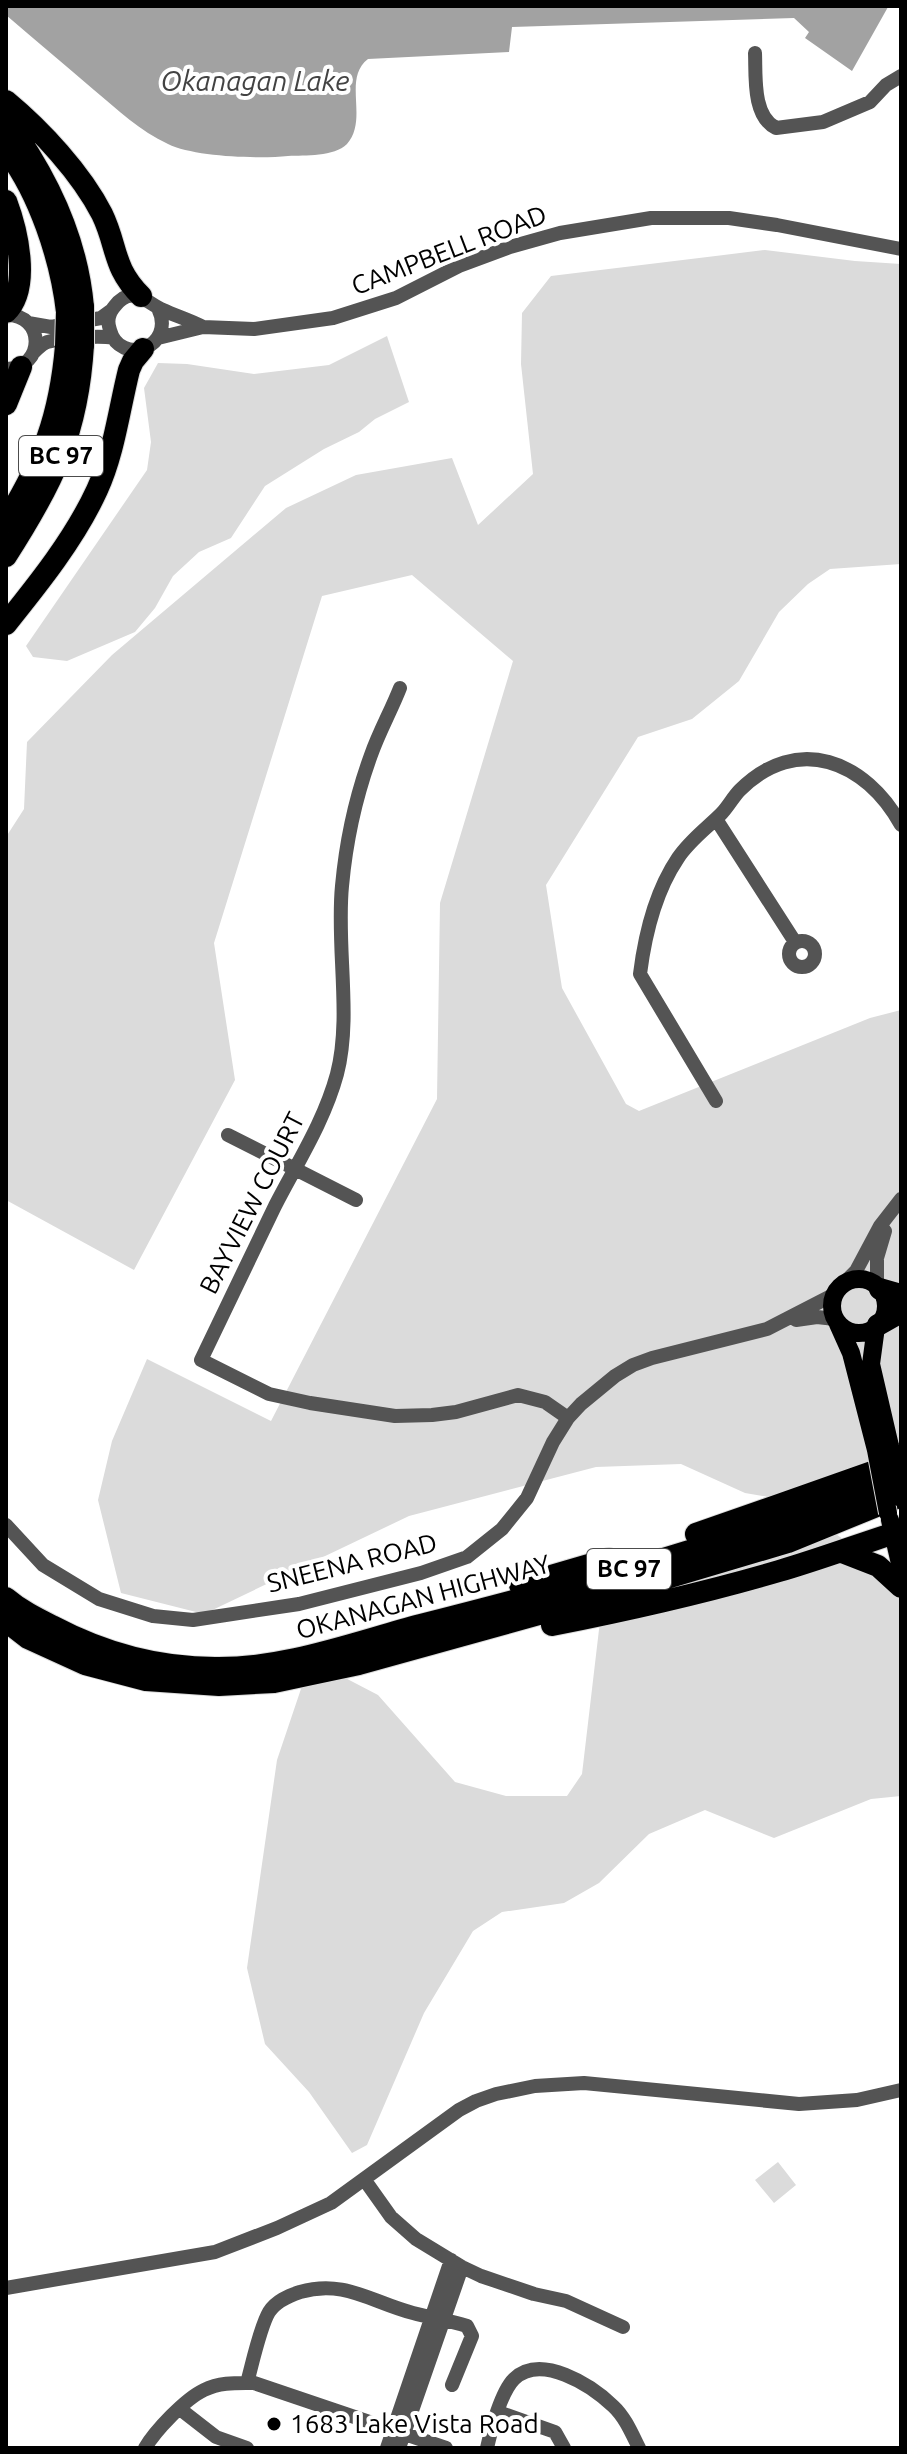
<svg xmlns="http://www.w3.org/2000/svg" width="907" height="2454" font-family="Ubuntu,sans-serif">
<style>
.green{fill:#dbdbdb}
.water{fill:#a2a2a2}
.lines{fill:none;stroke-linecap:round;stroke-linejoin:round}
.major-casing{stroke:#dbdbdb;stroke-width:20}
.highway-casing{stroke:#dbdbdb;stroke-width:24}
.minor{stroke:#545454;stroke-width:14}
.major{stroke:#000;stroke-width:18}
.highway{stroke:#000;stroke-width:22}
.major-bridge-casing{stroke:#dbdbdb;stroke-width:20;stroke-linecap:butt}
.highway-bridge-casing{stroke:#dbdbdb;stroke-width:24;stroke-linecap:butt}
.major-bridge{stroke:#000;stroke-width:18}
.highway-bridge{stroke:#000;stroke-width:22}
.poi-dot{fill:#000;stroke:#fff;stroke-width:3}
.labels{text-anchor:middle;stroke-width:8;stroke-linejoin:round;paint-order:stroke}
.shield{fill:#fff;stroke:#4c4c4c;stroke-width:2}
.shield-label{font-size:24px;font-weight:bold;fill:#000}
.street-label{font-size:26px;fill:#000;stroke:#fff}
.poi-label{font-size:26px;fill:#000;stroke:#fff;text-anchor:start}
.water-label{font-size:28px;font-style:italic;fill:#434343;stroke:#fff}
</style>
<rect width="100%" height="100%" fill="#fff"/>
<path class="green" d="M765 250 855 261 901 264V564L830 569 808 584 779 612 739 681 692 719 638 737 546 885 562 988 626 1104 639 1111 870 1018 901 1010V1478L805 1503 745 1493 681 1464 596 1467 409 1516 204 1614 121 1593 98 1500 112 1441 147 1359 271 1421 437 1099 440 903 513 661 412 575 322 596 214 943 235 1080 134 1270 6 1200V837L24 809 27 742 112 655 286 508 356 475 452 458 478 525 533 474 521 364 522 313 551 276Z
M387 336 409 402 375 419 359 432 324 449 265 486 231 538 199 552 173 576 155 608 135 632 67 661 33 657 26 646 147 470 151 442 144 388 158 363 187 364 254 374 329 365Z
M816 1520 894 1575 901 1584V1796L871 1799 774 1838 705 1810 649 1834 599 1883 564 1903 502 1912 473 1931 424 2013 367 2145 352 2153 309 2092 265 2044 247 1968 277 1760 305 1677 330 1670 378 1695 455 1782 506 1796H567L582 1774 606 1570Z
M778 2162 796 2185 774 2203 755 2180Z"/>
<path class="water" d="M6 6H887L888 7 852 71 805 38 809 32 794 18 512 27 509 52 368 59C342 79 369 119 347 144 334 157 305 155 288 156 259 159 194 157 168 144 140 131 118 110 94 90 65 65 35 40 6 15Z"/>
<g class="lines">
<g class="major-casing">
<path id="major" d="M832 1306a27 27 0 1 1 54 0a27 27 0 1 1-54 0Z
M838 1324 851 1353 876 1450
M876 1327 871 1364 890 1446
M890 1520 901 1568"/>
</g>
<g class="highway-casing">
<path id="highway" d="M6 101C41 130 81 173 102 214 118 247 112 267 141 296
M6 120C47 176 77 237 83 307
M6 150C39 192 61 259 67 312
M6 201C17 230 31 288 6 312
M6 404 21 367
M6 521C43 461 60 416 66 346
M6 556C53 483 78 433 83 345
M6 624C39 583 75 538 97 490 114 453 119 410 129 370L133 361 143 349
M880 1289 901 1295
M878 1325 901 1312
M696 1534 898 1463
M842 1552 878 1566 901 1587
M520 1585 609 1559
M6 1598C20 1610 36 1618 52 1626 103 1653 157 1668 215 1668 286 1669 353 1643 421 1625 583 1584 745 1539 901 1478
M6 1621 28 1638 85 1664 146 1680 219 1685 274 1682 359 1664 640 1586 788 1542 901 1496
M552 1625C629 1610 704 1593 779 1571 820 1559 860 1544 901 1531"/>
</g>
<path class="minor" d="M755 53C756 75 752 116 776 128L823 122 870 102 886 85 901 76
M158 308C177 348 120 367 110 330 107 322 109 313 114 307 132 283 147 303 163 310 176 316 190 320 203 327
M6 315C45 314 46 368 6 369
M28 323 51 327 101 318 112 310
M158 338 203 327 254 329 333 318 396 298 459 266 510 247 560 233 651 218H729L777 225 901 249
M34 352C36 350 43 344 45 343 56 338 101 335 113 338
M400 688C391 711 379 732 371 755 356 796 346 842 342 886 336 946 352 1017 337 1074 324 1122 297 1163 275 1206 250 1257 226 1309 201 1360L269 1394 310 1403 395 1416 432 1415 456 1412 518 1395 545 1402 568 1418
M716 819 795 942
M789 954a13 13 0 1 1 26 0a13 13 0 1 1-26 0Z
M716 1101 640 974C645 934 655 892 678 858 690 840 707 828 721 814 728 807 733 797 740 790 797 733 866 761 901 825
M228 1135 356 1200
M843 1284 856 1271 880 1226 901 1199
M877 1286V1258L885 1231
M796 1320 817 1317 835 1319
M6 1525 43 1565 99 1599 153 1616 193 1620 299 1604 421 1573 467 1557 502 1529 527 1498 553 1442 568 1418 581 1404 615 1376 633 1365 652 1358 767 1329 835 1294
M364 2179 391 2217 416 2239 462 2267 481 2276 534 2294 566 2301 623 2327
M6 2288 215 2252 277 2228 331 2203 459 2110 476 2101 496 2094 535 2086 584 2083 799 2104 857 2100 901 2090
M247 2383C252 2365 260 2327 269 2312 276 2301 288 2296 300 2292 344 2279 371 2302 413 2313 431 2318 449 2320 467 2326L472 2336 452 2385
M180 2409 216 2437 247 2448
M498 2412 555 2432 564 2448
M145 2448C155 2431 185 2399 204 2390 220 2382 237 2383 254 2383L446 2448
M387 2448 451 2260
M399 2448 462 2267
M487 2448C491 2430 501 2392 514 2379 541 2353 591 2385 613 2406 625 2417 632 2434 639 2448"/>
<use href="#major" class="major"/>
<use href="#highway" class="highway"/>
<g class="major-bridge-casing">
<path id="major-bridge" d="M890 1446 901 1498
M876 1450 888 1513"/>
</g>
<g class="highway-bridge-casing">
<path id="highway-bridge" d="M83 307V345
M66 346 67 312"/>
</g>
<use href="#major-bridge" class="major-bridge"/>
<use href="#highway-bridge" class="highway-bridge"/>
</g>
<circle class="poi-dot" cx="274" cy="2424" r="8"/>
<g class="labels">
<g class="shield">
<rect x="19" y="436" width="84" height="40" rx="6"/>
<rect x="587" y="1549" width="84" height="40" rx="6"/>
</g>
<g class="shield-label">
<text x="61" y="464">BC 97</text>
<text x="629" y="1577">BC 97</text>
</g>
<g class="street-label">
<text transform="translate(449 250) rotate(-21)" y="9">CAMPBELL ROAD</text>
<text transform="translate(252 1203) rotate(-63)" y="9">BAYVIEW COURT</text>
<text transform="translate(352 1563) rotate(-14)" y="9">SNEENA ROAD</text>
<text transform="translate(423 1597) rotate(-15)" y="9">OKANAGAN HIGHWAY</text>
</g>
<g class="poi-label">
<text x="290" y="2433">1683 Lake Vista Road</text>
</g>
<g class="water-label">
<text x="255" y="91">Okanagan Lake</text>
</g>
</g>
<rect width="907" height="2454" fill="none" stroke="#000000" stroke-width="16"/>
</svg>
